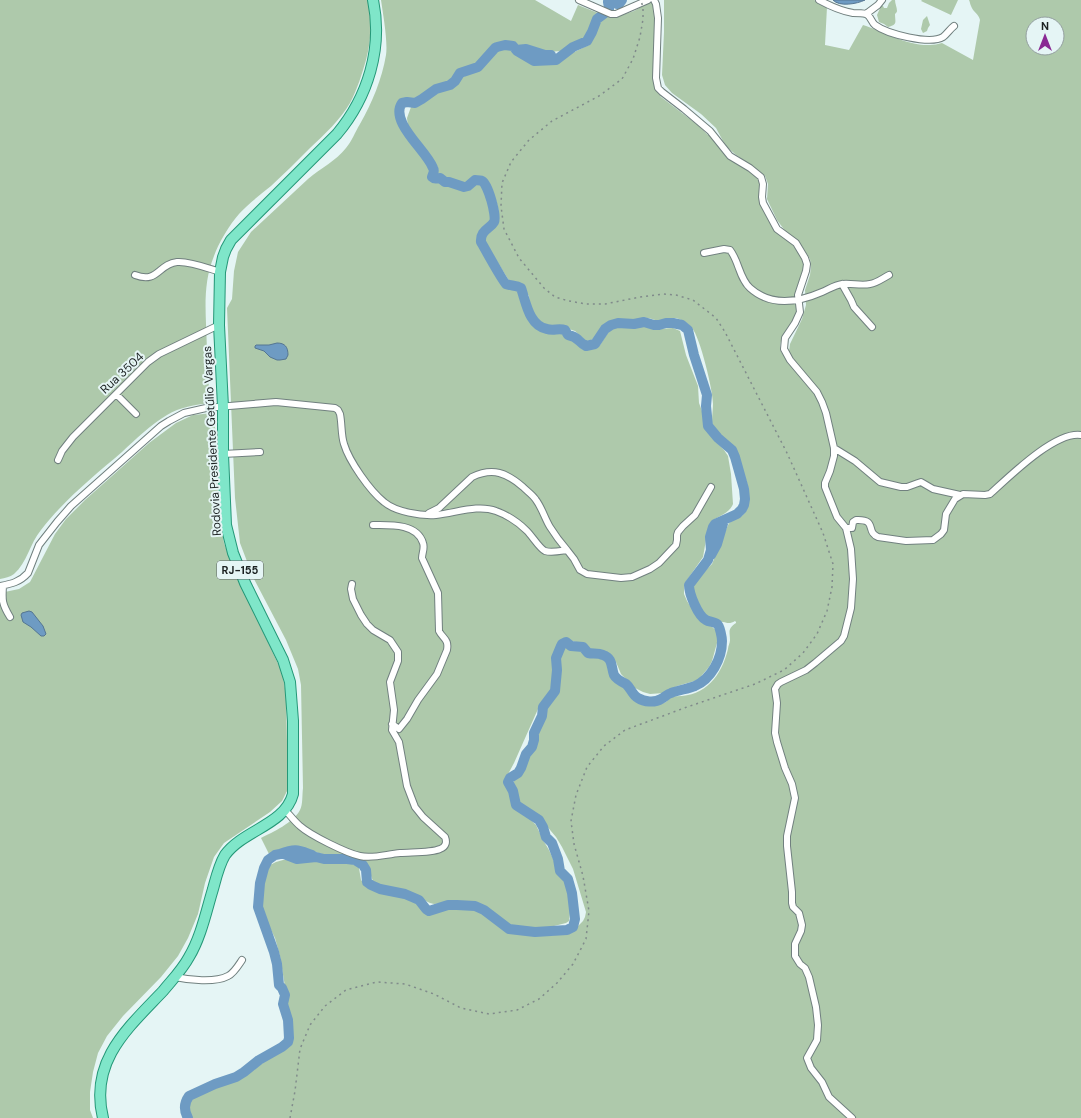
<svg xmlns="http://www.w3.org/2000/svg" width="1081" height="1118" font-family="'DM Sans',sans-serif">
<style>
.green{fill:#aec9ab;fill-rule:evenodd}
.water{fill:#6e9bc3;stroke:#557692}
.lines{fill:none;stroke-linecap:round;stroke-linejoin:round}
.river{stroke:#6e9bc3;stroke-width:10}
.street-casing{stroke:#71807f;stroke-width:8}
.primary-casing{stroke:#249777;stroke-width:12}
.street{stroke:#fff;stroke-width:6}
.primary{stroke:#7fe6c9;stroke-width:10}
.rail{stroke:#808b8b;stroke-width:1.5;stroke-dasharray:2 4;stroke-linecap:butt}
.labels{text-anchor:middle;stroke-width:4;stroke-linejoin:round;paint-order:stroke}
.shield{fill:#e5f5f5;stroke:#586161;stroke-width:1}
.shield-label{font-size:11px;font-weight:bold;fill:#1b2121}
.street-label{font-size:12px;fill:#1b2121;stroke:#e5f5f5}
</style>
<rect width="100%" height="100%" fill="#e5f5f5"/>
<path class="green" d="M0 0H368C373 19 371 41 366 60 362 74 357 90 350 103 340 120 325 134 310 148 297 161 284 174 271 186 260 195 248 204 239 214 230 224 218 244 214 256 205 278 205 300 206 324 207 351 208 377 210 403 195 405 180 407 167 415 150 425 136 439 122 452 94 476 64 500 41 530 30 543 27 563 14 574 10 577 5 578 0 579Z
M381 0H535L571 21 578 5 598 13 587 37 571 44 562 51 547 52 530 47H518L507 43H499L494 45 478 64 459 71 452 80 446 84 434 86 423 95 418 97 401 101C398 104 398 106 397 110 396 127 409 138 419 150 423 155 426 161 429 166 432 171 429 175 431 180 434 181 437 180 440 181 446 183 459 189 464 189 472 189 473 182 481 183 487 190 491 208 492 218 487 225 480 230 479 240 478 246 496 275 501 282L504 285 518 290 524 310 530 322 533 326 538 329 548 333H563L566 337 572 338 582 349 586 350 597 348 600 345 609 331 615 327 641 326 658 329 673 328 680 331 686 355 698 386 699 403 702 411 704 424 709 434 724 450 728 456 731 474 733 504C729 514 718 516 711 522L707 534 703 557 685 583 684 588V594L687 601 699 620 712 627 716 630 718 634 717 643 712 661 709 667 698 680 677 686 664 693 650 694 643 692 635 688 621 674 616 662 607 654 590 650 581 643 567 640 561 641 558 643 552 659 553 678 551 690 538 709 514 763 506 778V782L513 806 527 816 536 825 543 840 549 850 555 863 558 873 565 882 569 899 570 913 569 921 566 923 542 929 516 926 508 924 490 910 476 904 457 902 434 904 430 903 407 892 397 889 378 884 373 881 366 863C349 854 343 858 326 855 313 852 301 845 287 848 281 849 275 852 269 854L261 838C273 832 293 823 300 810 303 804 302 796 303 788L301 685 298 669 286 640 253 577 240 543 235 498 227 308 232 299 234 271 238 252 251 232 308 179C321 168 336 161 346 148 352 141 355 132 360 124 372 103 382 79 386 55 388 42 383 14 381 0Z
M653 0C654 6 655 11 655 16 656 39 647 79 661 97L699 126 708 135H711L743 166 757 176 760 185 761 202 763 210 774 230 788 240 799 252 803 260 804 265C802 280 800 301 796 315 792 326 781 334 780 346 780 351 782 353 785 357L789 351 790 344 802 319 806 305 805 290 810 275 811 266 810 259 800 243 786 232 777 220 767 199 768 184 765 176 735 154 727 147 723 141 716 128 701 114 672 93 665 85 662 75 664 32V0H814L827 7 825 45 849 50 863 25C884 32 907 46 930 45 934 45 938 44 942 43L973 60 980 20C979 14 973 12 971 6 970 4 970 2 969 0H1081V1118H192L188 1114 187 1106 190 1100 194 1097 205 1091 230 1083 245 1076 264 1062 287 1047 290 1041 291 1036V1023L280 956 275 938 263 914 262 908V894L264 878 267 869 270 865 276 862 283 860H316L330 862H347L357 866 359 868 361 880 366 886 373 890 383 893 402 895 419 903 427 913 433 914 447 908 462 907 477 909 505 929 516 934 534 936H549L572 932 583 921 585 917 586 912 573 869 562 847 556 837 545 824 533 813 519 803 517 801 513 784 514 780 523 769 526 763 528 755 533 748 535 745 538 729 545 710 551 700 558 694 560 670 557 660 563 647 567 646 572 648H579L585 655 590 657H601L604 658 609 664 613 677 628 688 633 697 638 701 651 704H661L666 702 671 696C703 699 721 678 728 649 728 646 730 643 730 640 730 632 727 629 736 623V622L735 621C730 624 728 623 723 622 719 621 714 621 710 619 699 615 693 598 691 588L695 580 712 564 728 525C731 520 736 519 740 517 749 512 749 501 749 492 749 485 737 452 732 447 726 441 715 437 713 428 711 422 713 410 713 404 713 390 700 337 692 328 689 324 684 321 679 319 673 316 669 320 662 321 657 322 652 318 647 318 643 317 639 319 635 320 624 320 620 318 609 324 599 329 598 341 586 341L575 331 563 327 548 326 538 322 530 308 529 296 526 291 518 284 510 281 508 279 485 242C482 230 495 229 498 219 501 207 493 193 488 183 482 175 472 177 467 184H464L438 175 433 161 408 128 407 118 411 107 415 104 426 99 433 93 442 89 452 86 456 84 463 77 476 71 486 64 500 48H509L514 53 531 63H555L562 60 568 55 589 45 592 41 600 19 605 14 619 16 634 11ZM1033 24H1057V48H1033Z
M892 0H895C895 4 897 7 897 11 897 12 896 13 895 14 895 22 898 25 888 27L884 24 879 22 877 15 881 6H883L884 8H887L889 3Z
M922 0H958L951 15 921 1Z
M927 16 930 25 928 28 927 31 923 33 921 29 923 20Z
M213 413 217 441V478L220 521 224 543 235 573 282 672 286 694 288 789 282 801 270 812 224 843 214 857 205 883 198 914 188 938 178 956 161 977 123 1016 107 1036 98 1053 93 1072 90 1092V1110L93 1118H0V593L19 589 30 582 55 534 66 519 85 500 149 443 176 423 193 415Z"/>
<path class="water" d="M833 0H865C857 4 839 7 833 0Z
M277 343C285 343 288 347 288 355L286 359 280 360H277L270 357 264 351 255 348V346L256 345H269Z
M29 611 32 612 43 626 46 634 44 636H41L31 627 23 622 21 615 22 613Z"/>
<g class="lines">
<path class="river" d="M612 0 617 4H619L622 0
M516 50 526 49 545 55H551
M711 555 717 544 724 520
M280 854C296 848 298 850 312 855
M188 1118C184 1111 184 1103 189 1096L215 1084 236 1077 244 1072 259 1060 282 1047 288 1042 289 1038 288 1020 283 1004 285 995 282 988 279 985 277 964 274 952 258 907 260 883 264 868 268 860 275 855 280 854H284L297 859 316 857 324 859H347L355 860 363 865 366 870 367 882 371 885 380 889 405 894 419 900 426 909 429 911 448 905H457L475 906 484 910 509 929 535 932 567 930 573 927 575 919 572 893 568 879 560 871 558 859 552 843 546 837 543 827 539 820 516 805 513 791 508 782 510 778 518 773 521 768 526 754 532 747 534 740V733L542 716 543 707 555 691 557 670 556 658 561 646 562 644 566 642 571 646 583 647 588 653C593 654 598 653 603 655 613 658 611 667 614 675 616 679 622 682 626 684 631 688 632 695 638 698 644 702 655 703 661 699 665 697 667 694 671 693 679 690 687 689 695 686 711 679 722 659 722 641 722 638 720 626 717 624 716 622 709 622 706 620 698 616 689 594 689 585L708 560 711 550 710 537 713 527 715 524 737 514 742 509 744 505 745 499 744 489 735 457 732 450 718 438 708 426 706 406 707 395 694 355 688 330 682 325 673 323H666L659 325H654L644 322 634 324 618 323 611 325 605 329 595 344 586 346C578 342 579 337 568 335L565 330C559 328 553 331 547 329 529 326 526 302 521 288 516 285 511 286 506 284 503 282 484 247 481 242 480 230 490 229 494 222 497 216 488 184 482 181 480 180 477 180 475 180L468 186 464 187 449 182H445L440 178C437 178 435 180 432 177 433 174 435 171 433 168 427 151 389 122 402 103L407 102 415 103 422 99 436 89 450 85 455 81 460 73 478 67 495 48 497 47 505 45 513 46 517 51 534 61 556 60 573 47 587 41 592 32 597 19 609 10V8L608 2 613 0"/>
<g class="street-casing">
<path id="street" d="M579 0 611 14H616L648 0
M654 0 656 4 658 18 656 78 658 88 662 92 684 109 710 131 730 156 750 168 761 177 763 184 762 197 763 203 777 229 796 243 805 258 807 264 806 271 798 295 800 312 795 323 785 338 784 349 790 360 817 392 822 402 826 413 834 448V456L830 471 825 483V487L837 517 846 528H852L853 522 856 520C878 519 865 532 878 537L906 541 933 540 941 534 944 530 946 514 955 499 963 494 985 495 990 494C1009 477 1055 431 1081 435
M819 0C830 6 841 11 853 13 857 13 862 13 866 14 871 16 871 22 875 25 887 34 930 45 943 37 947 34 950 29 954 26
M866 14 878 5 882 0
M704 253 724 249 730 250C739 261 739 278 750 288 771 307 799 302 822 292 829 289 835 285 842 284 852 283 861 286 870 284 877 283 883 278 889 275
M135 275C158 284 158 264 177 262 190 261 207 268 220 272
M842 284 851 300 854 307 872 327
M116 394 136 414
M834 448 855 461 880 482 901 487H907L918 483 921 482 933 489 960 495
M223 454 260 452
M58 460 62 451 73 437 148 362 159 354 219 325
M429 513 439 508 472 477C493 467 507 473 523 487 527 491 533 495 536 500 542 508 545 519 550 527 555 535 561 543 567 550
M373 525C389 525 417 523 423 543 425 548 422 553 422 558L438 593 439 631C443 639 449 639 447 650L437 674 418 700 407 719 399 729 392 724
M846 528 851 549 853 579 851 608 844 636 841 641 815 663 806 670 781 682 778 684 775 689 777 703 775 733 777 742 785 768 792 784 795 798 787 836V846L792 892V903L793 907 799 913 802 925 801 931 795 944V956L800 964 805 968 809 977 816 1007 818 1025 817 1040 807 1058 811 1068 822 1082 829 1097 852 1118
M0 586C11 584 20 582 28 573L39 545 57 522 71 506 161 426 169 421 184 413 206 408 276 402 335 408 338 410 340 414C342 424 341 435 344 444 349 461 370 491 384 502 396 512 421 516 436 515 456 513 478 504 496 511 507 515 519 523 527 531 532 536 540 549 545 551 552 553 560 551 567 550L574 559 580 570 587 574 621 578 632 577 650 569 659 563 676 545 677 540V535L678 532 683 526 695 515 711 487
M3 586C2 600 2 604 10 617
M285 810C290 815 294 821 300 826 310 835 346 853 360 856 373 859 387 854 400 853 411 852 431 853 440 849 446 847 447 842 445 837L423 817 415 807 407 786 399 742 392 730 394 710 390 682 398 661V652L390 640 373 630 367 624 361 615 353 599 351 589 352 584
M175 977C189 980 215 983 228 976 234 973 238 966 242 960"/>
</g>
<g class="primary-casing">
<path id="primary" d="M103 1118C89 1061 128 1028 163 991 172 980 182 970 189 957 201 937 206 912 213 889 216 878 219 865 225 855 243 830 285 825 293 794V721L290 682 283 660 245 583 233 553 226 525 223 454V407L219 325 220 272 223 257 226 249 231 240 337 134C368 97 383 48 373 0"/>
</g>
<use href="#street" class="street"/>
<use href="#primary" class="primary"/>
<path class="rail" d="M290 1118 295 1091 300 1049 310 1025 325 1006 346 990 377 982 405 984 434 994 461 1008 489 1014 517 1010 539 999 557 983 573 964 586 939 589 911 583 876 574 844 571 821 576 795 587 767 604 746 625 730 687 707 755 684 784 670 803 653 817 634 827 611 832 587 833 564 823 533 787 453 725 332 716 318 693 300 676 295 663 294 640 297 605 304H586L569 301 555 297 544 288 519 258 504 229 501 206 502 183 511 162 529 140 552 121 599 96 622 79 633 59 640 37 643 19V8L641 0"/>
</g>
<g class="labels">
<rect class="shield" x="217" y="561" width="46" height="18" rx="3"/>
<g class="shield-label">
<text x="240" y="574">RJ-155</text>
</g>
<g class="street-label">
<text transform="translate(122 373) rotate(-43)" y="4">Rua 3504</text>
<text transform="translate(212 441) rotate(-93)" y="4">Rodovia Presidente Getúlio Vargas</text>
</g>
</g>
<g transform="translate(1045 36)"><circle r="19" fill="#e5f5f5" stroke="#94a0a0"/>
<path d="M0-3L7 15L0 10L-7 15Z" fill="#892993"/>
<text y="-6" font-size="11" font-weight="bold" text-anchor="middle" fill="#1b2121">N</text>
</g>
</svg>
